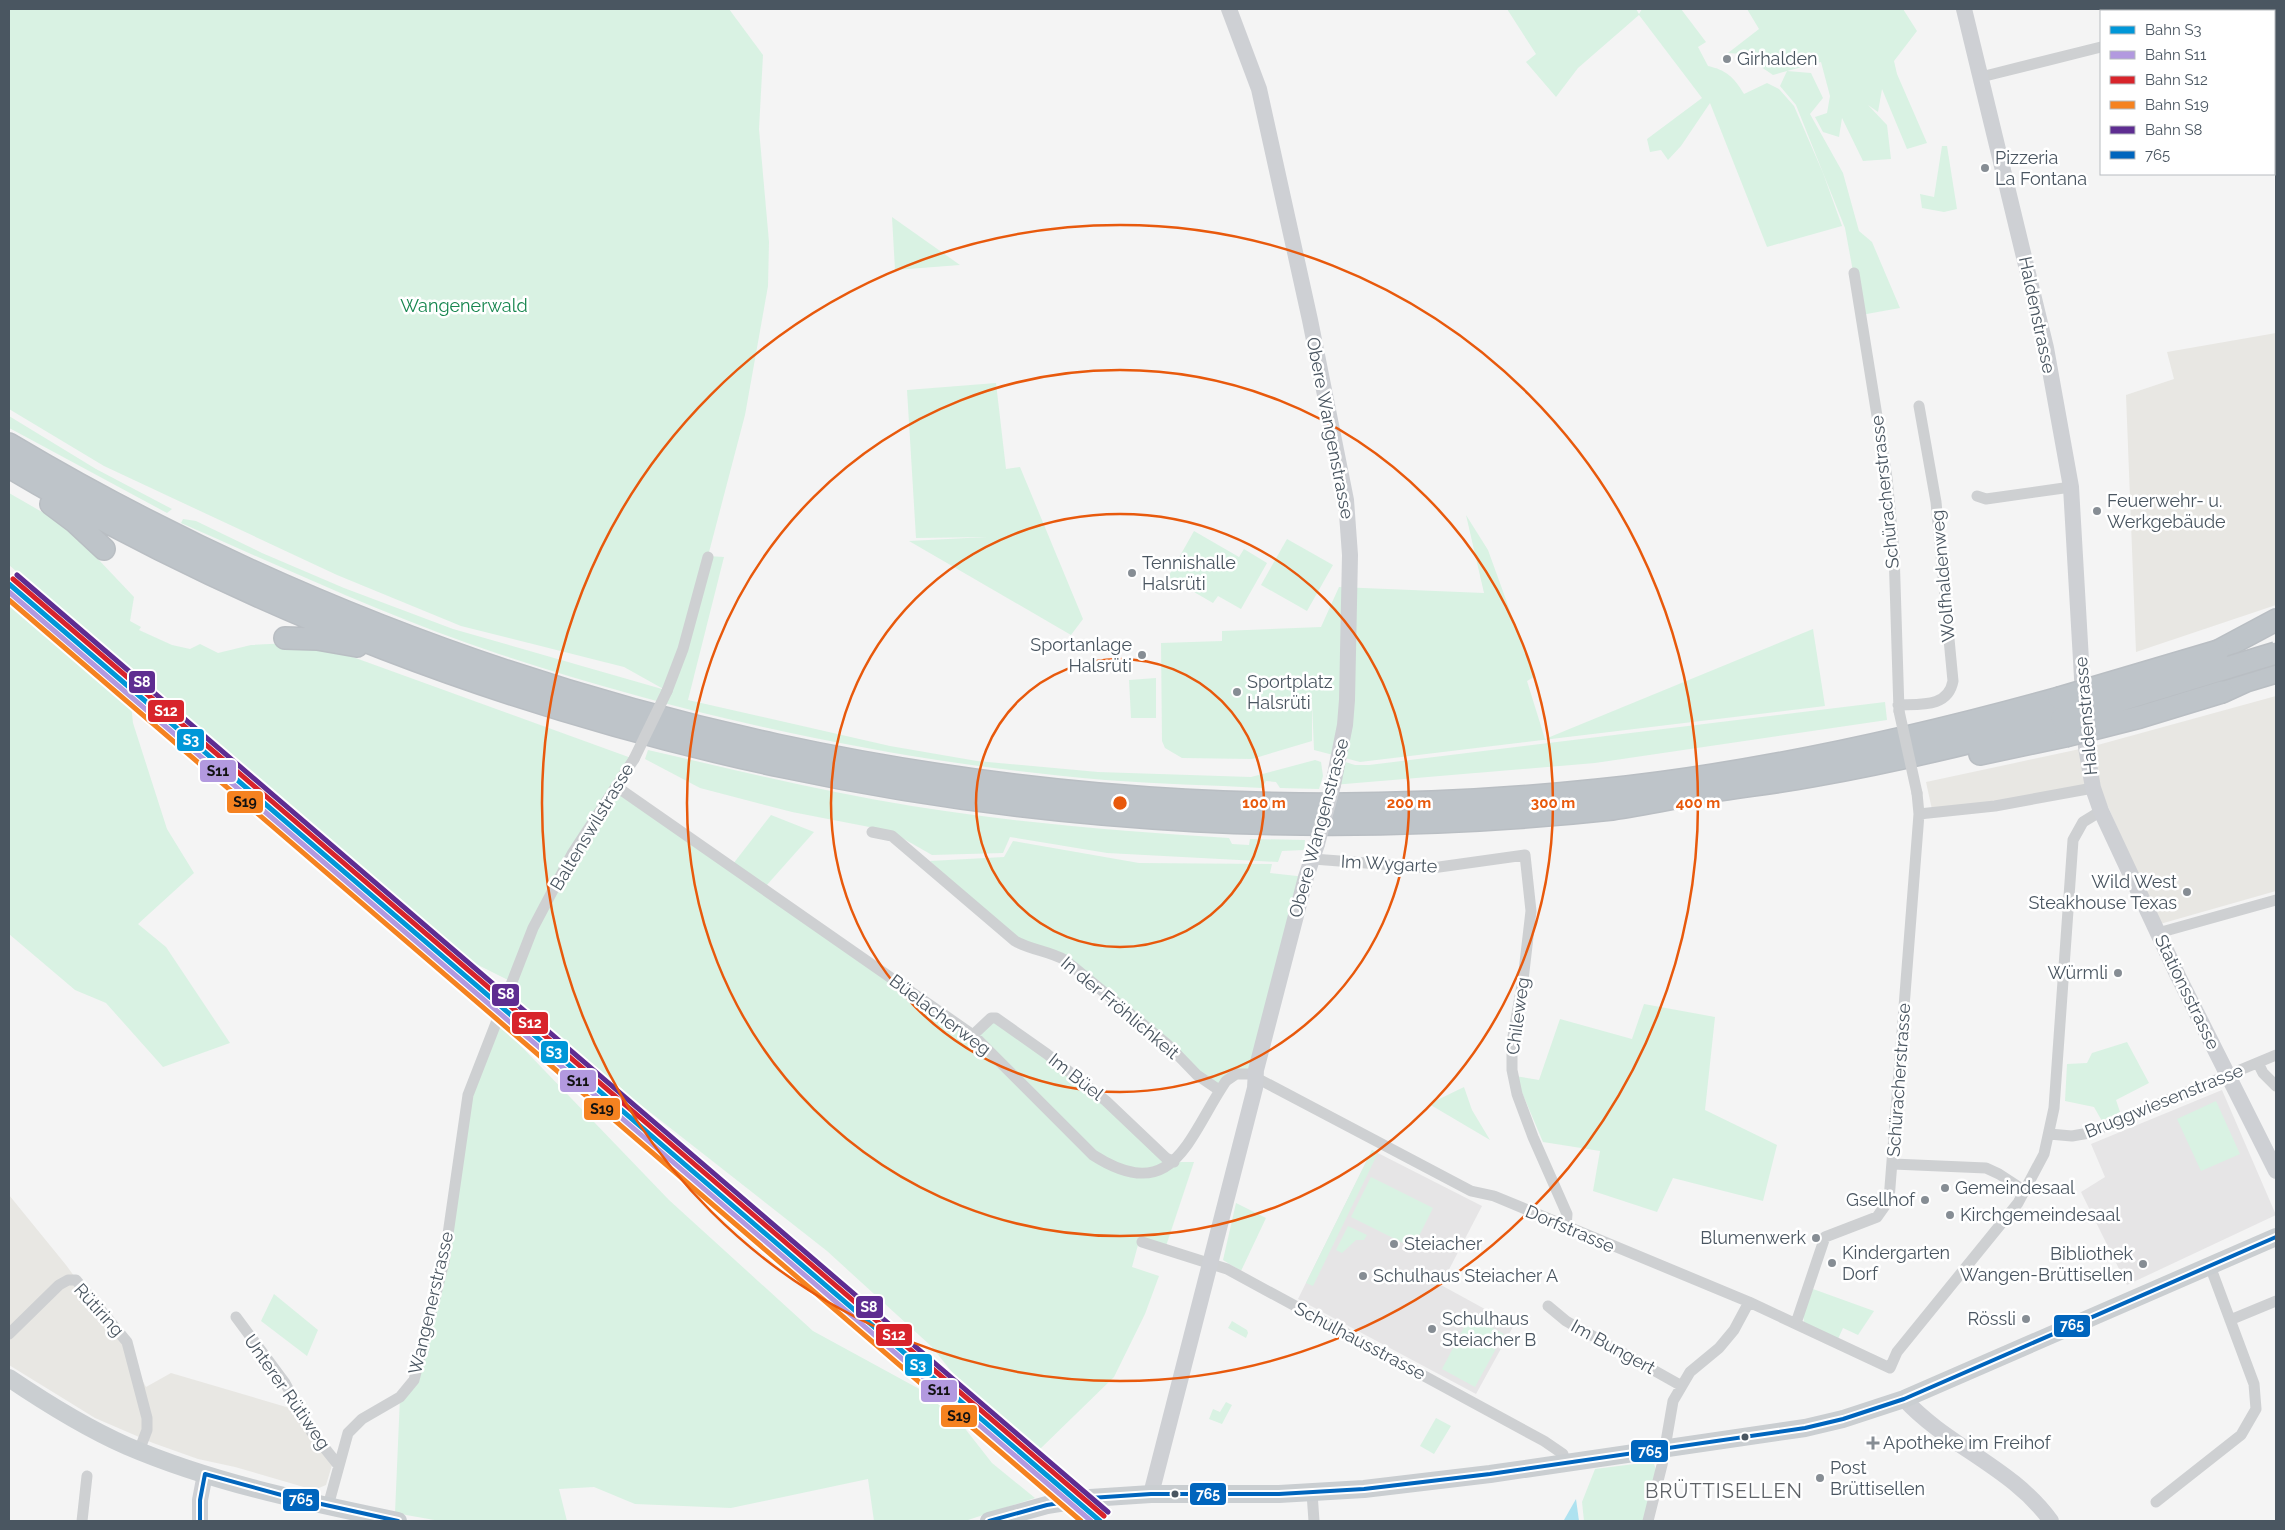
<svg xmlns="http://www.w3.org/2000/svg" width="2285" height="1530" font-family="Raleway,sans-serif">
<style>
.commercial{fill:#e8e7e3}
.education{fill:#e6e5e6}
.green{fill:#d9f2e3}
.water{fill:#aee2f0}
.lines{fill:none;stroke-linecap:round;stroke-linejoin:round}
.highway-casing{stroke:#b9bec3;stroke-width:24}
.street{stroke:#ced0d2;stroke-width:11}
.secondary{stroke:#ced0d4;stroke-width:16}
.primary{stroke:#caced1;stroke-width:18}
.highway{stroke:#bec4c9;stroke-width:21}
.highway-bridge-casing{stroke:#b9bec3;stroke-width:24;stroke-linecap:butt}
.street-bridge{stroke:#ced0d2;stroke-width:11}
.secondary-bridge{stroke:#ced0d4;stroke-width:16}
.highway-bridge{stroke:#bec4c9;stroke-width:21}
.bus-1-casing{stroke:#fff;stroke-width:8}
.bus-1{stroke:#0065bd;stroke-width:4}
.rail-1-casing{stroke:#fff;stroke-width:9}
.rail-2-casing{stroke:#fff;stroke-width:9}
.rail-3-casing{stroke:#fff;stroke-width:9}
.rail-4-casing{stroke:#fff;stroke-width:9}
.rail-5-casing{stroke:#fff;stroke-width:9}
.rail-1{stroke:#0097d8;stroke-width:5}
.rail-2{stroke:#b299df;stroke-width:5}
.rail-3{stroke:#d8242b;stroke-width:5}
.rail-4{stroke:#f58220;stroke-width:5}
.rail-5{stroke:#5e2d91;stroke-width:5}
.ring{fill:none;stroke:#e8590c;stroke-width:2.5}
.poi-dot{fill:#868d94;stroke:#fff;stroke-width:2}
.bus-dot{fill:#4a5661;stroke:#fff;stroke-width:2}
.labels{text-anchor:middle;stroke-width:5;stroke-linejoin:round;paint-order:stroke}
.poi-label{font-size:18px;fill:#4a5661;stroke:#fff;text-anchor:start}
.park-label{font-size:18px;fill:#17864f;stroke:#fff}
.street-label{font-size:18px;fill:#4a5661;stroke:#fff}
.quarter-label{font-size:20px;letter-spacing:1px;fill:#5f6368;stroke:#fff}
.centre{fill:#e8590c;stroke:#fff;stroke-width:2.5}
.ring-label{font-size:15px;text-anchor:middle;font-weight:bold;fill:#e8590c;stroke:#fff;stroke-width:5;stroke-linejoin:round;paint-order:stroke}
.line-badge{stroke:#fff;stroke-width:2}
.badge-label{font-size:14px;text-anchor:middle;font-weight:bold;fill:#fff}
.pale-badge-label{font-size:14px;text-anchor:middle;font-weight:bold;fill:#111}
</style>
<rect width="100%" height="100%" fill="#f4f4f4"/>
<path class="commercial" d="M2276 333V605L2136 652 2126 395 2174 379 2167 352Z
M2276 696V891L2160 924 2098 784 1933 814 1926 782 2094 746Z
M9 1195 66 1265 121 1340 146 1387 171 1373 293 1409 310 1439 333 1462 326 1485 314 1490 235 1467 198 1459 153 1443 95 1418 9 1365Z"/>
<path class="education" d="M2222 1090 2276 1215 2127 1285 2081 1192 2105 1177 2091 1144Z
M1372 1150 1482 1206 1441 1285 1514 1325 1476 1394 1298 1299Z"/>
<path class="green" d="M9 9H729L763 55 759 129 769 242 768 286 745 415 708 556 724 557 688 700 890 746 977 761 1098 772 1251 777 1315 760 1321 762 1323 776 1319 789 1280 788 1276 782 1266 781 1262 788C1210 785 1157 784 1105 780 901 763 693 718 499 654 391 618 286 569 181 523L183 519 196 521 262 553 344 588 453 629 662 689 669 694 667 691 624 667 461 626 337 575 104 466 9 409Z
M1507 9H1636L1639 14 1642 9H1681L1706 42 1698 47 1708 66C1726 70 1734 77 1744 94L1767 83 1779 89 1794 106 1823 173 1842 226 1767 247 1710 103 1681 146 1668 160 1661 150 1650 152 1647 139 1702 98 1639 15 1578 68 1556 97 1526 62 1536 54Z
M1747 9H1903L1917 31 1894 61 1897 74 1927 143 1907 149 1882 89 1878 112 1868 105 1887 125 1891 159 1863 161 1842 118 1839 137 1823 132 1815 117 1827 113 1830 96 1821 62 1787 71 1811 73 1823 98 1810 114 1843 173 1859 231 1872 242 1900 308 1861 315 1845 228 1796 105 1780 86 1787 71 1773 75 1742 54 1728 53 1759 29Z
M1942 146H1947L1957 209 1944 212 1922 208 1920 194 1934 197Z
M892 217 960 265 895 270Z
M996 383 1006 469 1020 467 1083 619 1071 635 909 541 987 537 916 538 907 390Z
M9 416 96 469 172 509 167 513 13 430 9 428Z
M9 493 56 520 97 558 134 597 130 621 141 627 139 630 172 645 190 649 200 644 218 653 251 645 291 643 339 652 634 759 617 786 972 1035 996 1018 1174 1162H1194L1164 1252 1138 1245 1132 1267 1159 1276 1145 1314 1114 1377 1038 1451 972 1397 931 1346 827 1251 516 1007 510 981 470 961 440 940 9 565Z
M1466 515 1488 550 1534 677 1527 681 1545 739 1813 629 1825 706 1360 762 1314 750 1312 702V741L1252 759 1182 758 1165 748 1162 741 1161 643 1222 641V631L1321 627 1339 587 1484 593Z
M1194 531 1239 557 1244 549 1267 563 1241 609 1218 596 1213 603 1168 577Z
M1287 539 1333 565 1307 611 1261 585Z
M9 599 131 704 133 723 167 829 194 873 138 924 166 947 230 1043 163 1067 106 1003 75 990 9 934Z
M1156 678V718H1131L1129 680Z
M1885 702 1887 720 1595 763 1333 785 1339 760 1355 765H1369Z
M648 750C736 770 823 792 912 806 1016 823 1123 831 1229 838L1232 844 1249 845 1250 839 1305 840 1304 850 1282 851 1278 862 1107 853 1010 837 1003 853 932 855 890 831 792 812 700 788 645 759Z
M771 815 814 832 766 886 733 864Z
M1013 841 1139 863 1272 864 1270 873 1306 877 1247 1074 1219 1090 1065 960 1015 941 930 861 1004 857Z
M1644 1004 1715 1017 1705 1110 1777 1145 1763 1201 1673 1178 1657 1212 1593 1191 1600 1151 1543 1142 1515 1076 1539 1080 1560 1019 1632 1039Z
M496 1020 669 1200 813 1331 945 1403 992 1463 1035 1498 965 1521H874L868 1479 731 1508 635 1504 594 1487 559 1489 567 1521H440L395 1513 400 1397 406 1392 444 1262 468 1095Z
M2127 1042 2149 1083 2116 1100 2120 1112 2102 1121 2094 1107 2065 1101 2067 1064 2087 1063 2092 1053Z
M1464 1087 1472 1110 1490 1140 1429 1104Z
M2216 1101 2240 1154 2201 1171 2177 1119Z
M1372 1150 1378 1153 1313 1286 1306 1283Z
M1371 1177 1433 1208 1413 1248 1351 1217Z
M1236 1203 1266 1218 1241 1271 1223 1260Z
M1348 1226 1367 1235 1364 1240H1356L1342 1253 1336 1250Z
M1813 1289 1874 1311 1858 1335 1843 1328 1838 1339 1804 1322 1803 1315Z
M274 1294 318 1330 307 1356 261 1321Z
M1470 1316 1504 1334 1475 1387 1442 1369Z
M1232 1321 1247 1330 1248 1333 1246 1338 1228 1328Z
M1226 1402 1232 1405 1222 1424 1209 1419 1213 1409 1220 1412Z
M1436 1418 1451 1426 1434 1454 1420 1446Z
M1650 1462 1654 1464 1656 1470 1644 1521H1584L1582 1502 1595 1469Z"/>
<path class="water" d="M1576 1499 1579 1521 1564 1520Z"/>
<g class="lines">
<g class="highway-casing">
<path id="highway" d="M9 444C484 727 1049 848 1599 790 1755 774 1908 740 2059 698
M9 467C487 750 1060 869 1612 809 1640 805 1668 799 1696 794 1735 787 1774 783 1812 776 1897 761 1980 741 2062 718
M51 504 75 522 104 549
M285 638 317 639 357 646
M2218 651 2276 620
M2222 692 2246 681 2276 672
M1980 754 2065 736"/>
</g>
<path class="street" d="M2243 11 2253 9
M1981 77 2101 47
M1854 273 1887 478 1894 551 1899 711
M1977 496 1986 499 2071 487
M667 691 683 649 708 557
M1898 705C1920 704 1948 708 1953 681L1936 502 1919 406
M617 787 973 1035 1093 1155C1174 1207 1188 1137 1226 1081L1236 1074H1249L1471 1191 1494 1196 1749 1302 1890 1368 1897 1352 2018 1203 2044 1154 2054 1108 2073 840 2083 822 2101 811
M1919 814 1995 806 2093 788
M872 832 892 836 1015 941C1031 950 1049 951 1065 960L1168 1045 1197 1075 1219 1090
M1313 859 1432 868 1525 855 1531 911 1523 980 1512 1042V1070L1517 1094 1533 1137 1567 1214 1566 1227
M2158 933 2276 900
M973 1035 991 1018H996L1047 1054 1106 1101 1166 1158 1174 1162
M2258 1063 2263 1073 2276 1086
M2049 1134 2072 1136 2089 1133 2276 1055
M1893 1164 1986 1168 1999 1174 2025 1191
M1142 1242 1227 1269 1544 1441 1563 1454 1565 1462
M1548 1306 1566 1321 1680 1385
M236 1317 285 1383 311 1431 339 1466
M2230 1320 2276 1301
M1796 1323 1825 1237 1877 1217 1889 1200 1919 814 1917 793
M9 1334 59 1285 68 1280H76L127 1342 147 1418V1430L139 1451
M1312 1493 1314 1521
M2156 1502 2241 1435 2256 1409 2254 1384 2210 1266
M328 1506 348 1433 362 1419 400 1397 414 1380 444 1262 468 1095 533 928 572 854 634 759
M82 1521 87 1476
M1648 1521 1662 1465 1673 1401 1690 1372 1719 1348 1734 1330 1749 1302"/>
<path class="secondary" d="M1229 9 1259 89 1310 320 1346 500 1350 555 1347 700 1345 725 1333 785
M1964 9 2046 348 2071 487 2086 747 2093 788 2101 811 2178 976 2276 1171
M1904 1399C1948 1447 2012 1467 2051 1521
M1151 1494 1255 1088 1256 1070 1306 877 1317 844
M200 1521V1500L205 1474"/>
<path class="primary" d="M9 1378C46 1403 86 1428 127 1446 213 1483 307 1502 398 1521
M989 1521 1047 1505 1090 1498 1151 1494H1279L1364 1489 1490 1474 1805 1428 1843 1419 1904 1399 2276 1237"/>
<use href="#highway" class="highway"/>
<g class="highway-bridge-casing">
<path id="highway-bridge" d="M2059 698 2218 651
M2062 718 2276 653
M2065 736 2140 717 2222 692"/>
</g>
<path class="street-bridge" d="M1899 711 1917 793
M634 759 667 691"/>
<path class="secondary-bridge" d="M1317 844 1333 785"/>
<use href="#highway-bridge" class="highway-bridge"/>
<g class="bus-1-casing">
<path id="bus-1" d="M205 1474 285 1496 398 1521
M200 1521V1500L205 1474
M989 1521 1047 1505 1090 1498 1151 1494H1279L1364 1489 1490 1474 1805 1428 1843 1419 1904 1399 2276 1237"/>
</g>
<use href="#bus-1" class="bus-1"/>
<g class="rail-1-casing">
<path id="rail-1" d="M9 584 1100 1521"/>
</g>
<g class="rail-2-casing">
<path id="rail-2" d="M9 592 1091 1521"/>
</g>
<g class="rail-3-casing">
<path id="rail-3" d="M13 579 1104 1516"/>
</g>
<g class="rail-4-casing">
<path id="rail-4" d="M9 600 1081 1521"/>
</g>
<g class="rail-5-casing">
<path id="rail-5" d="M17 575 1108 1512"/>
</g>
<use href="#rail-1" class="rail-1"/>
<use href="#rail-2" class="rail-2"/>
<use href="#rail-3" class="rail-3"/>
<use href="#rail-4" class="rail-4"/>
<use href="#rail-5" class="rail-5"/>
</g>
<g class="ring">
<circle cx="1120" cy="803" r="144"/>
<circle cx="1120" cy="803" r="289"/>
<circle cx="1120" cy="803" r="433"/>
<circle cx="1120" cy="803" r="578"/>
</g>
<g class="poi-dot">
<circle cx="1727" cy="59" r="5"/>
<circle cx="1985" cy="168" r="5"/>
<circle cx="2097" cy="511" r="5"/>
<circle cx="1132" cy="573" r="5"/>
<circle cx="1142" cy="655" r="5"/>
<circle cx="1237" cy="692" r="5"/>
<circle cx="2187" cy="892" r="5"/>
<circle cx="2118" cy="973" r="5"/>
<circle cx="1945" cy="1188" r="5"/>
<circle cx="1925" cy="1200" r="5"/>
<circle cx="1950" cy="1215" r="5"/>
<circle cx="1816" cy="1238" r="5"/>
<circle cx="1394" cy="1244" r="5"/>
<circle cx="1832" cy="1263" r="5"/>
<circle cx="2143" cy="1264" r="5"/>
<circle cx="1363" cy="1276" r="5"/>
<circle cx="2026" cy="1319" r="5"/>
<circle cx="1432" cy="1329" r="5"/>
<path d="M1870.5 1435.5h5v5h5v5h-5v5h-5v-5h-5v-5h5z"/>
<circle cx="1820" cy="1478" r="5"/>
</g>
<g class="bus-dot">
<circle cx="1745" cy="1437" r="4.5"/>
<circle cx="1175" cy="1494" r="4.5"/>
</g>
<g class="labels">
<g class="poi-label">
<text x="1737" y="65">Girhalden</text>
<text x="1995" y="164">Pizzeria<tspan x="1995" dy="21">La Fontana</tspan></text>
<text x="2107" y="507">Feuerwehr- u.<tspan x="2107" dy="21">Werkgebäude</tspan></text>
<text x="1142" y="569">Tennishalle<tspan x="1142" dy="21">Halsrüti</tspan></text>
<text x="1132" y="651" text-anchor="end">Sportanlage<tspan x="1132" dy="21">Halsrüti</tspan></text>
<text x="1247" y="688">Sportplatz<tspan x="1247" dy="21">Halsrüti</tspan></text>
<text x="2177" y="888" text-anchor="end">Wild West<tspan x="2177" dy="21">Steakhouse Texas</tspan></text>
<text x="2108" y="979" text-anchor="end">Würmli</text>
<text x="1955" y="1194">Gemeindesaal</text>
<text x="1915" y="1206" text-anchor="end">Gsellhof</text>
<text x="1960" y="1221">Kirchgemeindesaal</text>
<text x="1806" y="1244" text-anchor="end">Blumenwerk</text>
<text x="1404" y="1250">Steiacher</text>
<text x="1842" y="1259">Kindergarten<tspan x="1842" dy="21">Dorf</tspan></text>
<text x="2133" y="1260" text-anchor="end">Bibliothek<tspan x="2133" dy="21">Wangen-Brüttisellen</tspan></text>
<text x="1373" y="1282">Schulhaus Steiacher A</text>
<text x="1442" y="1325">Schulhaus<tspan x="1442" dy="21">Steiacher B</tspan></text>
<text x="2016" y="1325" text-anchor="end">Rössli</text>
<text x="1883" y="1449">Apotheke im Freihof</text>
<text x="1830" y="1474">Post<tspan x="1830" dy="21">Brüttisellen</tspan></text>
</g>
<g class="park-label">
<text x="464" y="312">Wangenerwald</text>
</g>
<g class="street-label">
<text transform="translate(2037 315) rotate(78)" y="6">Haldenstrasse</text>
<text transform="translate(1330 428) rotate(79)" y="6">Obere Wangenstrasse</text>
<text transform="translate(1885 492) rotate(-96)" y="6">Schüracherstrasse</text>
<text transform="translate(1943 576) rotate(-95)" y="6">Wolfhaldenweg</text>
<text transform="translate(2086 716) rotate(-95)" y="6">Haldenstrasse</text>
<text transform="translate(592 827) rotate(-59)" y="6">Baltenswilstrasse</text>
<text transform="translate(1319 828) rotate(-75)" y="6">Obere Wangenstrasse</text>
<text transform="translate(1389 864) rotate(3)" y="6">Im Wygarte</text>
<text transform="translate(2187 992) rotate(64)" y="6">Stationsstrasse</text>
<text transform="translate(1120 1008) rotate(40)" y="6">In der Fröhlichkeit</text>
<text transform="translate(940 1015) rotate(37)" y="6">Büelacherweg</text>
<text transform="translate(1518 1016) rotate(-82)" y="6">Chileweg</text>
<text transform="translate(1076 1077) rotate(38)" y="6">Im Büel</text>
<text transform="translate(1899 1080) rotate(-86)" y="6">Schüracherstrasse</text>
<text transform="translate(2164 1101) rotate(-22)" y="6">Bruggwiesenstrasse</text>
<text transform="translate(1570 1229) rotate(23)" y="6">Dorfstrasse</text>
<text transform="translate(431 1303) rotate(-77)" y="6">Wangenerstrasse</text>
<text transform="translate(99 1310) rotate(48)" y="6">Rütiring</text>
<text transform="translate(1360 1341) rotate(28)" y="6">Schulhausstrasse</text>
<text transform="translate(1613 1347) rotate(29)" y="6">Im Bungert</text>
<text transform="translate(287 1392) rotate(55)" y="6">Unterer Rütiweg</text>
</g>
<g class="quarter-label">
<text x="1724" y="1498">BRÜTTISELLEN</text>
</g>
</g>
<circle cx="1120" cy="803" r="8" class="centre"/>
<g class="ring-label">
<text x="1264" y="808">100 m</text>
<text x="1409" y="808">200 m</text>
<text x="1553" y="808">300 m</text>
<text x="1698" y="808">400 m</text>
</g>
<g class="line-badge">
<rect x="128" y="670" width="28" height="24" rx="5" fill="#5e2d91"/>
<rect x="147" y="699" width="38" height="24" rx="5" fill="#d8242b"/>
<rect x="176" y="728" width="29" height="24" rx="5" fill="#0097d8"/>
<rect x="199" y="759" width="38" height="24" rx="5" fill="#b299df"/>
<rect x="226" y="790" width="38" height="24" rx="5" fill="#f58220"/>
<rect x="491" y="983" width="29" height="24" rx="5" fill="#5e2d91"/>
<rect x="511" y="1011" width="38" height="24" rx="5" fill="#d8242b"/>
<rect x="540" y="1040" width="29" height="24" rx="5" fill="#0097d8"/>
<rect x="559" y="1069" width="38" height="24" rx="5" fill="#b299df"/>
<rect x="583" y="1097" width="38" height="24" rx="5" fill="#f58220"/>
<rect x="855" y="1295" width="29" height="24" rx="5" fill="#5e2d91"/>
<rect x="2053" y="1314" width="38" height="24" rx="5" fill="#0065bd"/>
<rect x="875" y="1323" width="38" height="24" rx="5" fill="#d8242b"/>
<rect x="904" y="1353" width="29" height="24" rx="5" fill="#0097d8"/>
<rect x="920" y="1379" width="38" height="24" rx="5" fill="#b299df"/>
<rect x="940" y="1404" width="38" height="24" rx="5" fill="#f58220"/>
<rect x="1630" y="1439" width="39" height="24" rx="5" fill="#0065bd"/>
<rect x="1189" y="1482" width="38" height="24" rx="5" fill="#0065bd"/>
<rect x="282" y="1488" width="38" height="24" rx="5" fill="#0065bd"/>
</g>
<g class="badge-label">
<text x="142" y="687">S8</text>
<text x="166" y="716">S12</text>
<text x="191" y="745">S3</text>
<text x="506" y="999">S8</text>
<text x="530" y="1028">S12</text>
<text x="554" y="1057">S3</text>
<text x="869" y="1312">S8</text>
<text x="2072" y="1330">765</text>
<text x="894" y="1340">S12</text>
<text x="918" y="1370">S3</text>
<text x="1650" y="1456">765</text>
<text x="1208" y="1499">765</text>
<text x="301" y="1504">765</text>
</g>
<g class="pale-badge-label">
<text x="218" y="776">S11</text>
<text x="245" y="807">S19</text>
<text x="578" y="1086">S11</text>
<text x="602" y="1114">S19</text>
<text x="939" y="1395">S11</text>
<text x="959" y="1421">S19</text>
</g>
<rect width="2285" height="1530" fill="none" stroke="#4a5661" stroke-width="20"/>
<rect x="2100" y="10" width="175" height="165" fill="#ffffff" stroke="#b7bbc0"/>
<rect x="2110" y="26" width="25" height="8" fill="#0097d8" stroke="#b7bbc0"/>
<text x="2145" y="35" font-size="15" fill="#4a5661">Bahn S3</text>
<rect x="2110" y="51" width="25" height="8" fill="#b299df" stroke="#b7bbc0"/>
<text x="2145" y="60" font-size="15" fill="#4a5661">Bahn S11</text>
<rect x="2110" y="76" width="25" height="8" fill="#d8242b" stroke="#b7bbc0"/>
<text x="2145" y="85" font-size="15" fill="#4a5661">Bahn S12</text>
<rect x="2110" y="101" width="25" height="8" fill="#f58220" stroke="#b7bbc0"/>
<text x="2145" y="110" font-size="15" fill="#4a5661">Bahn S19</text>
<rect x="2110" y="126" width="25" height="8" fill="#5e2d91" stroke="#b7bbc0"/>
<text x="2145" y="135" font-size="15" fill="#4a5661">Bahn S8</text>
<rect x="2110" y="151" width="25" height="8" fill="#0065bd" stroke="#b7bbc0"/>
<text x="2145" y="160" font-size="15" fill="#4a5661">765</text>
</svg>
